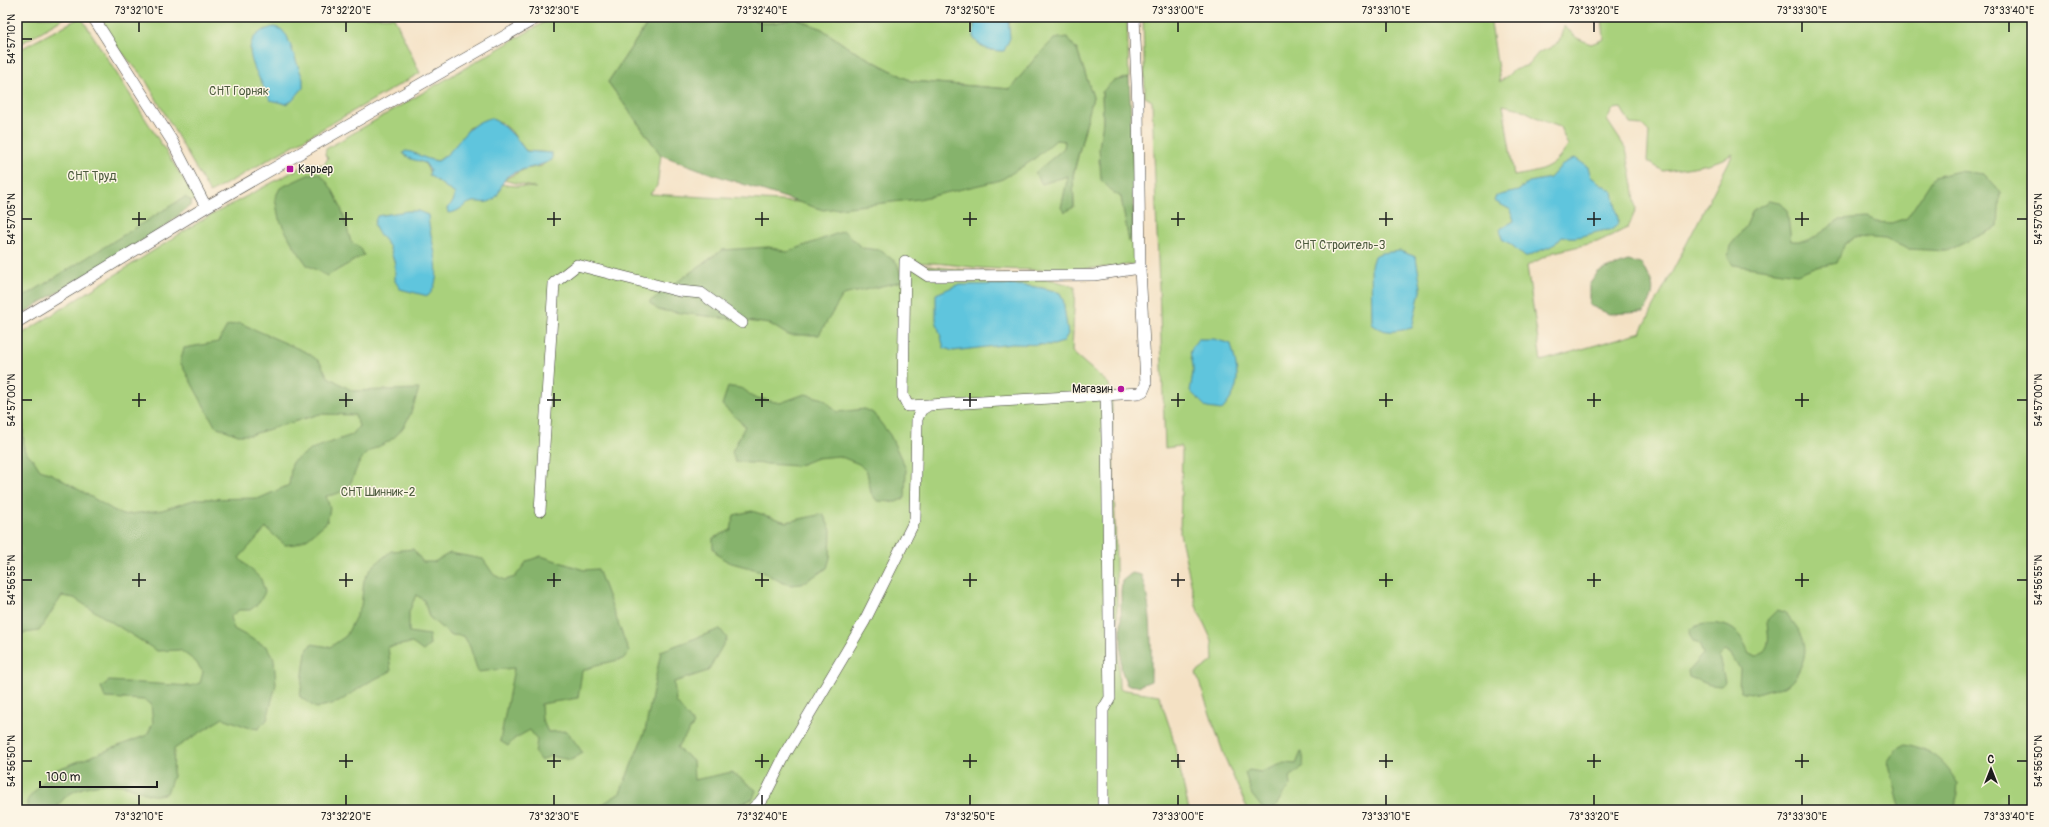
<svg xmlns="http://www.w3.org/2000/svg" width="2049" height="827" font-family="Pangolin,sans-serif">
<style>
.green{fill:#a9d17c;stroke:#62764c;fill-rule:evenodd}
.forest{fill:#86b36c;stroke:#516844}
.water{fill:#5fc5dd;stroke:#3e707c}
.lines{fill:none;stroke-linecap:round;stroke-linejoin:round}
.minor-casing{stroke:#3c3a35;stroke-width:12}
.minor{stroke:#fff;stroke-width:11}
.ticks{fill:none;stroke:#1c1c1c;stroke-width:1.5}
.poi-dot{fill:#b5179e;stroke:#fcf5e5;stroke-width:1.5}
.labels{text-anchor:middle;stroke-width:3;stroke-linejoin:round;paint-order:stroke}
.park-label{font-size:12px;fill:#4d5b3e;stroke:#fcf5e5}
.poi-label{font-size:12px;fill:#1c1c1c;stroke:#fcf5e5;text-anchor:start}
.neatline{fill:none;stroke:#1c1c1c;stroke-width:1.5}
.ticks-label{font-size:10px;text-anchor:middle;fill:#1c1c1c}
</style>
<rect width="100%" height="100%" fill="#fcf5e5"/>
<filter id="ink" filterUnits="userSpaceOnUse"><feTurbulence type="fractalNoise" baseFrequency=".025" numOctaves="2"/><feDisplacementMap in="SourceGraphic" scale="8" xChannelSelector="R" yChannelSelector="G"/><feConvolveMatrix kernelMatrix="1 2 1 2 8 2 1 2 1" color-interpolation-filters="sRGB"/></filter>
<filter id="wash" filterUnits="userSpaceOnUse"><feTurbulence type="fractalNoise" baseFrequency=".012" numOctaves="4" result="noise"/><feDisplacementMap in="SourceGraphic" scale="16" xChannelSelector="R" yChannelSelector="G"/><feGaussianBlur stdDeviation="0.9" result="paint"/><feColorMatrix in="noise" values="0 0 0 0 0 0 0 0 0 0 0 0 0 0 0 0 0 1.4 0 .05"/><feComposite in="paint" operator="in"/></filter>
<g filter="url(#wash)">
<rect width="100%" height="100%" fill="#f4e1c4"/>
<path class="green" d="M17 17H66L17 46Z
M81 17 196 199 17 312V51Z
M91 17H394L420 73 210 193 145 79Z
M553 17H657L649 21 608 82 661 155 657 186 650 194 835 204 1056 140 1065 141 1069 176 1066 189 1074 207 1073 176 1093 97 1077 50 1037 56 1011 89 911 81 850 49 822 29 795 18 779 22 761 24 748 17H974L991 51 1010 22 1008 17H1127L1129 78 1120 79 1102 92 1103 121 1099 162 1113 192 1121 197 1129 241 1132 233 1134 206 1136 264C1084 271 1032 271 980 268 959 266 938 262 917 263L919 265 1053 280 1075 287 1072 352 1109 384 1112 401 1119 689 1159 695 1172 734 1189 810H17V337L202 220 309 163 324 165 328 158 325 155 326 149ZM501 122 511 131 526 151 551 153 542 166 525 169 503 180 536 188 432 177 422 158 438 161 455 148 470 127Z
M1143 17H1490L1500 82 1514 70 1528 65 1539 52 1550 48 1559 42 1564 26 1577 38 1591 44 1604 39 1602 17H2032V810H1248L1225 758 1196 673 1213 661 1212 641 1196 606 1180 534 1182 451 1180 446 1165 448 1152 101 1145 97ZM1503 105 1521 109 1546 122 1560 127 1568 146C1552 171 1541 171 1514 176ZM1621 108 1630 124 1642 125 1649 132 1647 161 1663 171C1686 168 1713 166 1733 154L1641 332 1541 361 1527 266 1554 252 1597 242 1628 228 1636 209 1633 185 1626 149 1607 120 1613 109Z"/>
<path class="forest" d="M657 17H748C767 27 775 23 795 18L822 29 850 49 911 81 1010 89 1037 56 1054 39 1067 37 1077 50 1093 97 1073 175 1074 207 1065 212 1061 208 1068 176 1042 184 1035 173 1064 148 1065 141 1056 140 1033 160 1001 180 919 199 823 210 712 174 661 155 608 82 649 21Z
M1129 78 1134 181 1132 233 1129 242 1121 197 1113 192 1101 180 1099 148 1103 121 1102 92 1113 81Z
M1958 171 1984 174 2000 192 1998 227 1947 251 1908 249 1885 239 1855 237 1845 243 1837 263 1812 268 1797 274 1733 265 1728 257 1730 246 1746 226 1753 210 1769 201 1779 203 1787 209 1791 241H1809L1840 220 1866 218 1875 222 1891 223 1907 218 1934 177Z
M319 173C340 194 343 215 351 242L361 248 364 255 327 276 307 265 292 243 279 219 275 198 280 188 310 174Z
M185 197 190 200 192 204 166 226 17 317V301Z
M844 231 862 248 880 250 897 263 903 281 843 295 819 335H788L770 324 658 310 649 302 722 250 769 247 787 252Z
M1628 261 1641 264C1655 284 1657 290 1644 312L1609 314 1589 305V285L1598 272Z
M240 323 308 353 320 362 328 377 353 391 419 389C412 410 407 431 386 443 380 446 367 451 363 457 349 476 357 492 326 496L330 508 327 522 308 538 296 544 285 545 266 528 239 558 261 579 265 592 259 603 250 610H239L230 617 234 629 267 647 274 659 276 684 267 720 258 729 247 727 223 718 174 749 173 776 167 793C150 799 143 791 127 786 109 781 81 785 67 796 62 799 59 805 55 810H28V799L53 771 147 735 153 723 151 704 144 700 105 698 101 687 109 681 190 686 200 683 203 672 195 661 180 650 157 651 74 598 62 596 39 631 17 634V403L23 426 24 450 33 459 40 470 52 474 122 515 162 510 197 499 260 498 289 485 292 462 314 448 352 435 359 426 355 415 320 414 250 435H238L215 426 180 362 184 348 218 342 227 326Z
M728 387C739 387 745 388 752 397L780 403 805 394 824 399 837 412 865 409 873 413 890 435 906 469 905 498 896 502 877 501 871 493 867 472 859 464 839 456 817 458 797 466 735 462 732 452 745 426 722 405Z
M752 511 786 522 823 514 831 530 830 558 827 568 802 584 791 585 781 582 761 571 728 562 719 556 713 548V538L731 530 734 515Z
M413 549 423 562H434L450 553 483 559 494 575 505 580 515 577 527 561 541 556 584 570 598 569 629 652 623 659 596 665 582 671 578 698 541 704 542 719 548 732 567 731 583 753 571 760 550 756 541 761 535 753 537 740 530 730 514 739 508 746 500 741 514 668 478 672 470 647 464 636 450 635 429 617 424 600 416 595 409 612V632L429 635 430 645 423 651 412 643 388 647 391 671 369 682 339 702 316 708 300 697 306 652 311 644 330 647 346 636 361 606 364 580 372 567 391 551Z
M1132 573 1141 575C1153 608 1151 646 1151 681L1138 686 1127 685 1121 669V591L1122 581Z
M1777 610 1785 612C1803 634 1812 646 1798 672 1795 678 1790 685 1783 687 1779 688 1775 688 1771 689 1760 692 1752 696 1741 692L1739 686 1740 669 1731 654 1725 651 1719 657 1725 682 1721 686 1710 685 1689 677 1688 671 1703 654 1700 645 1693 641 1689 633 1690 629C1704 621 1729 621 1739 635 1743 639 1746 648 1749 654L1757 657C1774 646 1767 635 1767 620Z
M720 629 727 638 708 671 674 682 676 702 694 724 677 748 693 761 694 780 732 772 756 790 753 799 724 810H587L595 809 620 793 645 731 661 651Z
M1906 744C1932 750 1944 761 1958 784L1955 810H1901L1888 761 1896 749Z
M1301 752H1302C1306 767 1302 768 1290 777L1291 786 1283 794 1275 808 1263 809 1252 795 1245 773 1249 770 1261 772 1284 763 1296 764Z"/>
<path class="water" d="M974 17H1008L1010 38 1004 51C990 51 983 49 974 39Z
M274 27 281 29 287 36 303 79V88L292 101 286 104 270 100C258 73 230 37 274 27Z
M490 118C507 125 515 137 526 151L552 153V160C539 167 524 168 511 174 500 180 502 192 494 199 486 205 481 201 473 202 463 204 459 213 448 213L447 208 453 202 455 194 429 175 430 170 425 163 411 159 403 154 405 151C415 151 424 160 438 161 461 147 461 126 490 118Z
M1575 158 1588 167 1591 177 1613 192 1619 224 1611 230C1593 230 1581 241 1562 236L1554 245 1525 257 1513 246 1502 239 1500 229 1514 221 1511 210 1494 201 1496 196 1518 191 1529 182 1550 178 1561 166Z
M407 211H418L428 215C429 239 447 277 428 296L400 289 395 281V264L389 246 377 231 374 225 377 216Z
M1400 251 1416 257 1421 287 1412 328C1397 331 1385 335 1372 324L1371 266 1374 256 1381 253Z
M957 285C987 285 1033 282 1060 293L1063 299 1068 334 1063 342 1054 345 1012 344 953 351 944 348 936 320V294Z
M1198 339H1214L1231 344C1238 372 1243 387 1222 410L1207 408 1190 391C1191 385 1192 378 1193 372 1194 354 1184 357 1198 339Z"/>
</g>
<g filter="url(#ink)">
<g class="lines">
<g class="minor-casing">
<path id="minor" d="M93 17 172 141 206 207
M17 322 206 207 538 17
M928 405 908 406 903 396 905 261 928 276 1094 275 1140 268
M540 511 554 283 577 265 679 291 701 293 742 323
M751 810 759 803 765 795 785 755 864 622 915 520 917 419 921 410 929 405 1139 393 1143 391 1146 384 1140 268 1138 106 1134 17
M1103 810V710L1110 698C1108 597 1109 496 1106 395"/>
</g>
<use href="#minor" class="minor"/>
</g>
</g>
<path class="ticks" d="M139 22V32M346 22V32M554 22V32M762 22V32M970 22V32M1178 22V32M1386 22V32M1594 22V32M1802 22V32M2009 22V32M22 39H32M139 212V226M346 212V226M554 212V226M762 212V226M970 212V226M1178 212V226M1386 212V226M1594 212V226M1802 212V226M22 219H32M132 219H146M339 219H353M547 219H561M755 219H769M963 219H977M1171 219H1185M1379 219H1393M1587 219H1601M1795 219H1809M2017 219H2027M139 393V407M346 393V407M554 393V407M762 393V407M970 393V407M1178 393V407M1386 393V407M1594 393V407M1802 393V407M22 400H32M132 400H146M339 400H353M547 400H561M755 400H769M963 400H977M1171 400H1185M1379 400H1393M1587 400H1601M1795 400H1809M2017 400H2027M139 573V587M346 573V587M554 573V587M762 573V587M970 573V587M1178 573V587M1386 573V587M1594 573V587M1802 573V587M22 580H32M132 580H146M339 580H353M547 580H561M755 580H769M963 580H977M1171 580H1185M1379 580H1393M1587 580H1601M1795 580H1809M2017 580H2027M346 754V768M554 754V768M762 754V768M970 754V768M1178 754V768M1386 754V768M1594 754V768M1802 754V768M22 761H32M339 761H353M547 761H561M755 761H769M963 761H977M1171 761H1185M1379 761H1393M1587 761H1601M1795 761H1809M2017 761H2027M139 795V805M346 795V805M554 795V805M762 795V805M970 795V805M1178 795V805M1386 795V805M1594 795V805M1802 795V805M2009 795V805"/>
<g class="poi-dot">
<rect x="286" y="165" width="8" height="8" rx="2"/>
<circle cx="1121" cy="389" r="4"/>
</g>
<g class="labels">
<g class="park-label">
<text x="239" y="95">СНТ Горняк</text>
<text x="92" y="180">СНТ Труд</text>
<text x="1340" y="249">СНТ Строитель-3</text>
<text x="378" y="496">СНТ Шинник-2</text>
</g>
<g class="poi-label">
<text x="298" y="173">Карьер</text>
<text x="1113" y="393" text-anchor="end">Магазин</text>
</g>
</g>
<rect width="2049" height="827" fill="none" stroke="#fcf5e5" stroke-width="44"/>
<g transform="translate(1991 769)" stroke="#fcf5e5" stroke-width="3" paint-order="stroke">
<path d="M0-3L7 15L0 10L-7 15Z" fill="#1c1c1c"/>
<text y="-6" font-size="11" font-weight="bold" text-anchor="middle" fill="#1c1c1c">С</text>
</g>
<path d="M40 781v6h117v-6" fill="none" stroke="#1c1c1c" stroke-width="2"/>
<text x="46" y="781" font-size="12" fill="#1c1c1c" stroke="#fcf5e5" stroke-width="3" paint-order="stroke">100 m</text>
<rect x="22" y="22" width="2005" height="783" class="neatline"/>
<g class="ticks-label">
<text x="139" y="14">73°32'10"E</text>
<text x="346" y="14">73°32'20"E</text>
<text x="554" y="14">73°32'30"E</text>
<text x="762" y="14">73°32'40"E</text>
<text x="970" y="14">73°32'50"E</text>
<text x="1178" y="14">73°33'00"E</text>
<text x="1386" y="14">73°33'10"E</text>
<text x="1594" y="14">73°33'20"E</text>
<text x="1802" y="14">73°33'30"E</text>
<text x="2009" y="14">73°33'40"E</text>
<text transform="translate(11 39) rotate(-90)" y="4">54°57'10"N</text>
<text transform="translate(11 219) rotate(-90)" y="4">54°57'05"N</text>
<text transform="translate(2038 219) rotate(-90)" y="4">54°57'05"N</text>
<text transform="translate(11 400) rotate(-90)" y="4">54°57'00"N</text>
<text transform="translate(2038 400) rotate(-90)" y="4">54°57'00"N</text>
<text transform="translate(11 580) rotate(-90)" y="4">54°56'55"N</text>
<text transform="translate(2038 580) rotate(-90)" y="4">54°56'55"N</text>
<text transform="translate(11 761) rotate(-90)" y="4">54°56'50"N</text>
<text transform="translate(2038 761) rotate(-90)" y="4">54°56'50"N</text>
<text x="139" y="820">73°32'10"E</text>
<text x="346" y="820">73°32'20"E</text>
<text x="554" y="820">73°32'30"E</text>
<text x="762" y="820">73°32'40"E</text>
<text x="970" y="820">73°32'50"E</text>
<text x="1178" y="820">73°33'00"E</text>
<text x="1386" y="820">73°33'10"E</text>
<text x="1594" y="820">73°33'20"E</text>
<text x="1802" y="820">73°33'30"E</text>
<text x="2009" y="820">73°33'40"E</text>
</g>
</svg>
